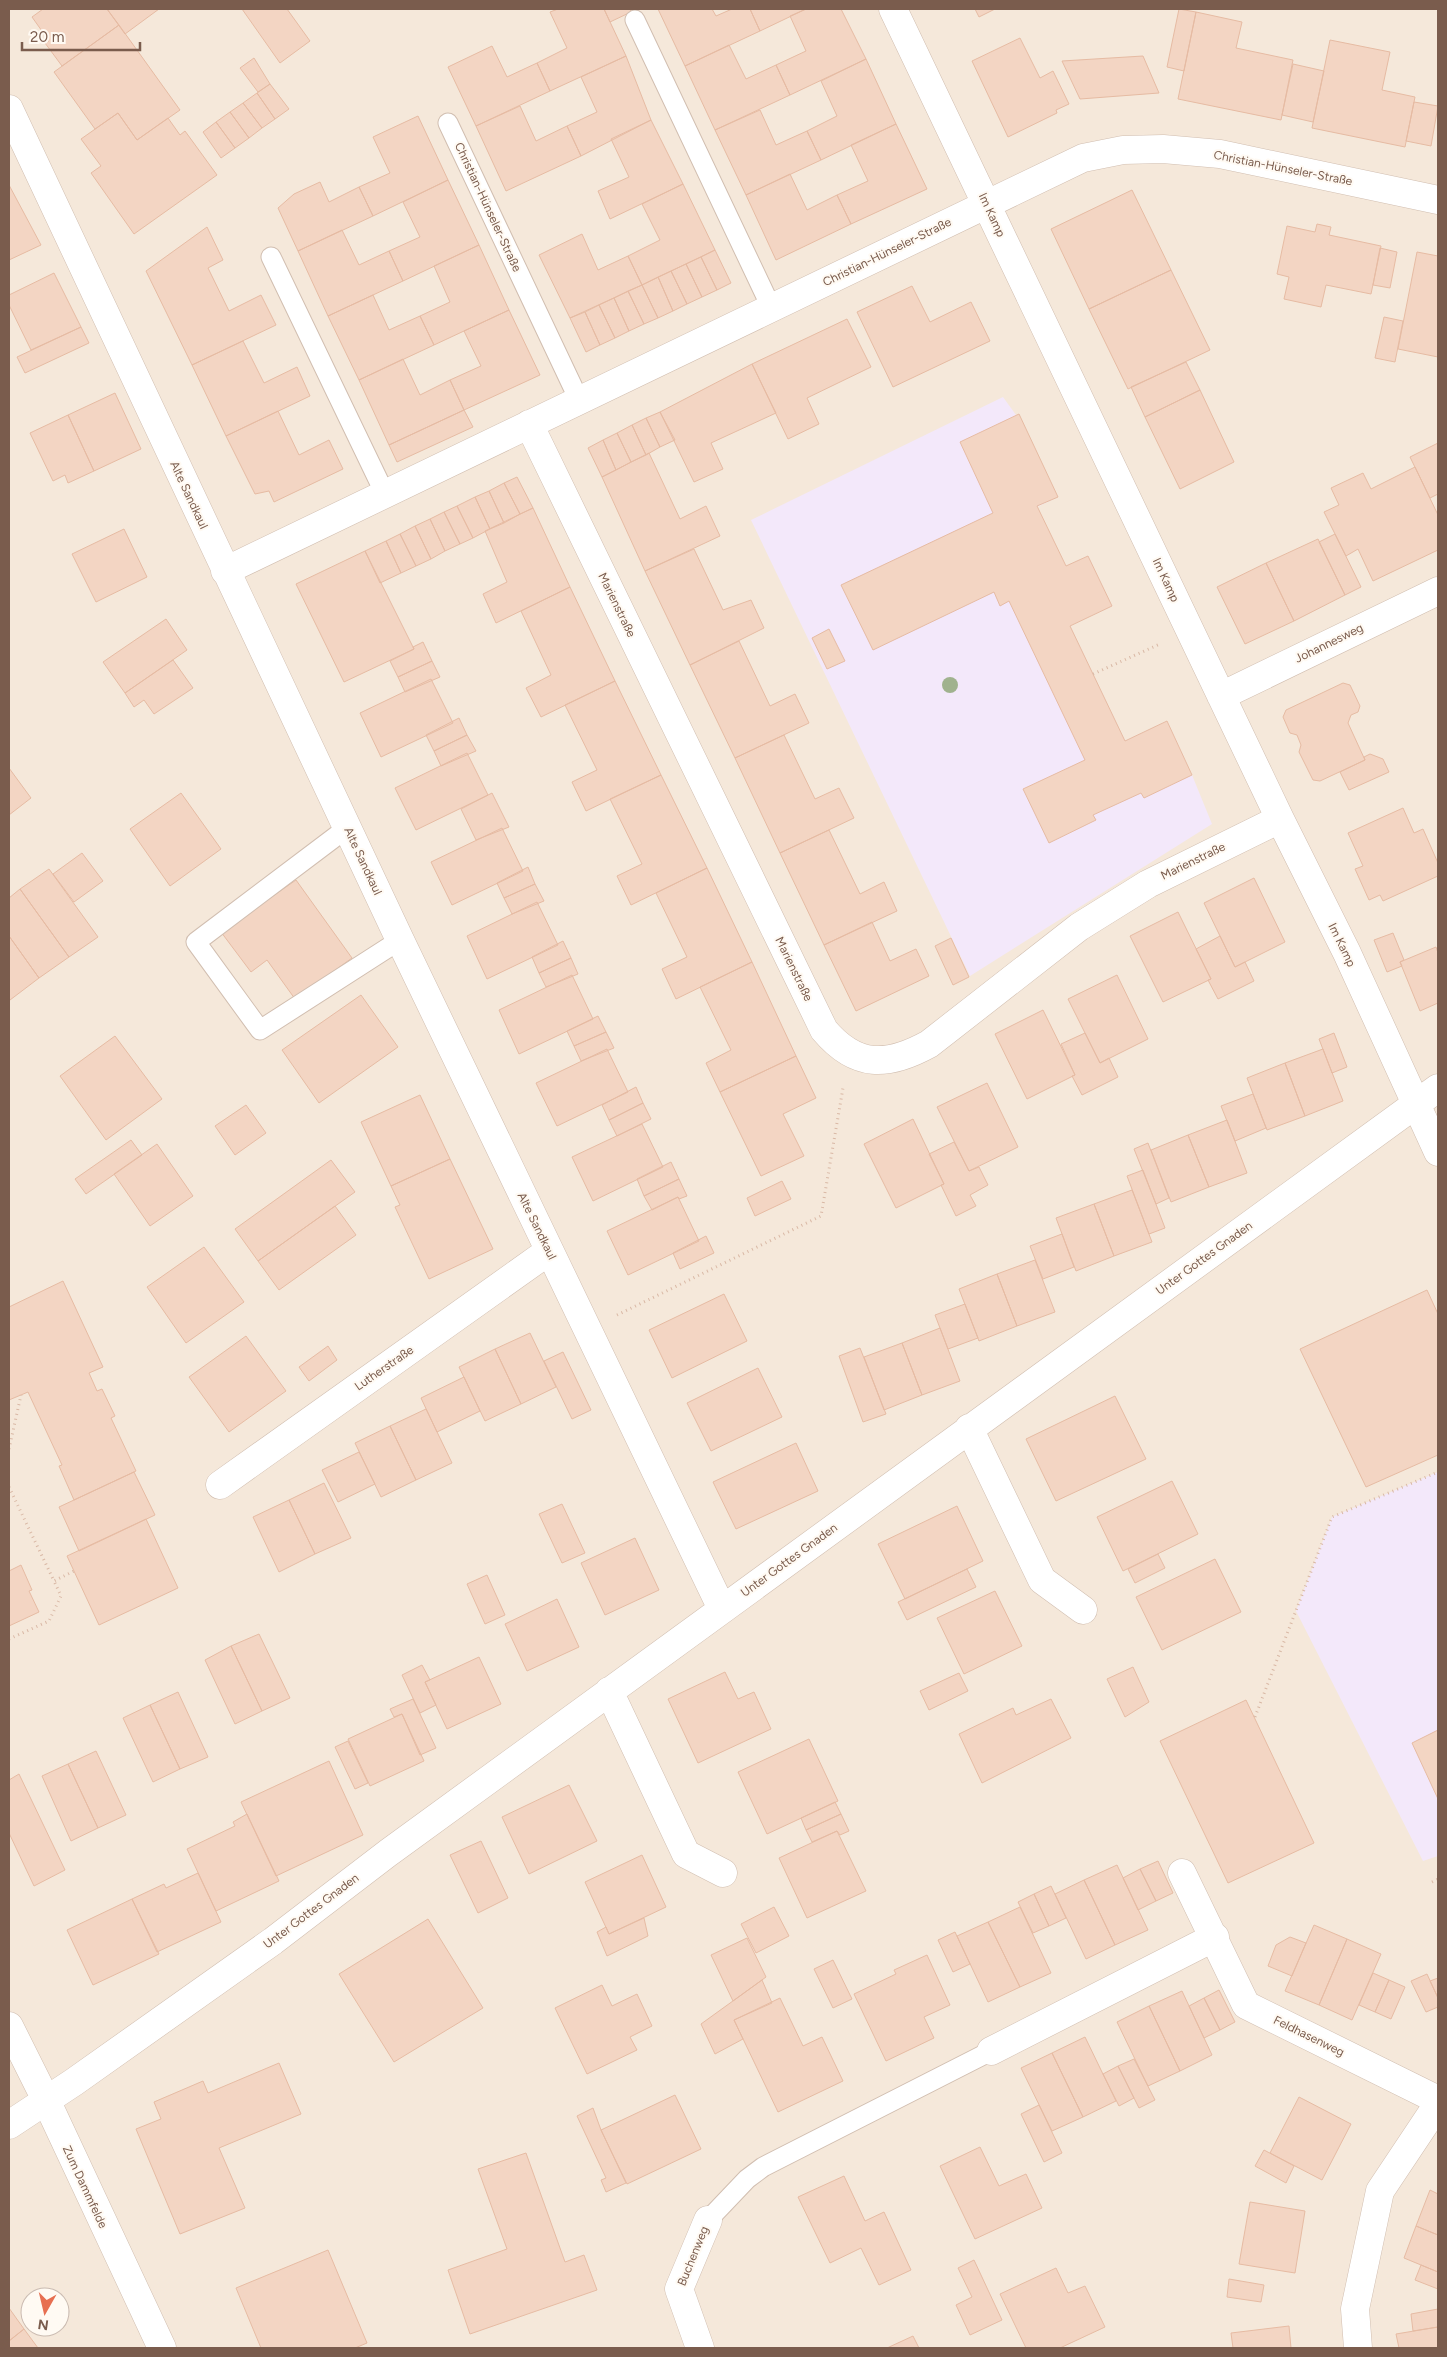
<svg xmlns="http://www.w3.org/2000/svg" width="1447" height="2357" font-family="Figtree,sans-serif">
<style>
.residential{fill:#f5e8da;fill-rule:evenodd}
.education{fill:#f3e8fa}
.building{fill:#f3d5c3;stroke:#e6bba3}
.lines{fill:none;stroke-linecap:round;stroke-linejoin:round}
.service-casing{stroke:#d1beb0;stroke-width:21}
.minor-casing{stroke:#d1beb0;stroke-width:29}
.path{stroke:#d9b8a5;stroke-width:3;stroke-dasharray:1 4;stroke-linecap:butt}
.service{stroke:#fff;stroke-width:19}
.minor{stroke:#fff;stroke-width:28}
.tree{fill:#a0b28e}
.labels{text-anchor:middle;stroke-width:4;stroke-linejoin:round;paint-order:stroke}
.street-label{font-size:12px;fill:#7a5c4d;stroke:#fffaf3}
</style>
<rect width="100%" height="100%" fill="#fdf6ec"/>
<path class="residential" d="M9 9H1438V2348H9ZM30 2297H60V2327H30Z"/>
<path class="education" d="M1003 397 1016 415 1058 497 1037 507 1066 566 1088 556 1112 606 1070 626 1125 741 1167 721 1192 775 1212 824 970 976 751 520Z
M1438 1472V1856L1423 1861 1296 1611 1332 1517Z"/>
<path class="building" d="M43 9H107L119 25 62 66 45 43 49 41 32 17Z
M107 9H159L125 34Z
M242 9H287L310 41 280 63Z
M558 9H604L626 56 550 91 537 63 567 48 550 12Z
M604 9H630L631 12 610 22Z
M658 9H712L716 16 732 9H750L760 31 685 66Z
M750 9H806L760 31Z
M806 9H841L866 59 790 95 776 65 806 51 790 16Z
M975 9H995L979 17Z
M1179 9 1196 12 1184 71 1167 67Z
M1196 12 1242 22 1236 48 1293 60 1281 120 1178 99Z
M119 25 180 110 137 140 118 113 95 129 54 72Z
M1020 38 1040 78 1053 71 1069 104 1056 110 1057 113 1008 137 972 61Z
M1330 40 1390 52 1382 90 1415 97 1405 147 1312 128Z
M729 45 746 79 776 65 790 95 715 130 685 66Z
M492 46 507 77 537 63 550 91 476 126 448 67Z
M626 56 651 120 581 156 567 126 597 112 581 77Z
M1143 56 1159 93 1080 99 1062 61Z
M254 58 270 84 258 92 240 68Z
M866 59 896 124 821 160 807 131 837 116 821 81Z
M1293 64 1324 71 1313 122 1282 115Z
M270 84 289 109 275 119 257 93Z
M257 93 275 119 262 128 243 103Z
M1414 102 1438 106 1431 146 1406 141Z
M243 103 262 128 249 138 230 112Z
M520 106 536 141 567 126 581 156 506 191 476 126Z
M760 110 776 145 807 131 821 160 746 195 715 130Z
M230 112 249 138 235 148 216 122Z
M118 113 137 140 168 118 180 135 185 131 217 175 134 234 91 173 101 166 81 139Z
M418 116 448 180 373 216 359 187 390 173 373 137Z
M651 120 683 184 610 219 598 191 629 177 611 139Z
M216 122 235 148 221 158 203 132Z
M896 124 927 189 851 224 837 195 868 181 851 145Z
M790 174 807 210 837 195 851 224 776 260 746 195Z
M448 180 479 245 403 281 389 251 420 237 403 202Z
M320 182 329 202 359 187 373 216 298 251 278 208 294 194Z
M683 184 715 250 642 285 628 256 660 240 642 204Z
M9 185 41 245 9 260Z
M1132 190 1171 270 1089 309 1051 229Z
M1317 224 1331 227 1329 235 1381 246 1371 294 1326 285 1321 307 1284 299 1289 277 1277 274 1287 226 1315 232Z
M207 227 223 260 208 268 229 311 261 295 276 325 192 365 146 271Z
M342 230 359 265 389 251 403 281 328 316 298 251Z
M582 234 598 270 628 256 642 285 570 318 539 255Z
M479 245 509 310 434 345 420 316 450 302 434 266Z
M1380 248 1397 252 1390 288 1373 285Z
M715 250 731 283 717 290 701 257Z
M1417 252 1438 256V357L1398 349Z
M701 257 717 290 702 297 686 264Z
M686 264 702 297 687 304 671 271Z
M1171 270 1210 350 1128 389 1089 309Z
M671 271 687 304 673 311 658 277Z
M54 273 81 327 31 350 9 305V295Z
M658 277 673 311 658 318 642 285Z
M642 285 658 318 644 324 628 291Z
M912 286 930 322 971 302 990 341 893 387 857 312Z
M628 291 644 324 629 331 614 298Z
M373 295 389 330 420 316 434 345 359 380 328 316Z
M614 298 629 331 615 338 599 305Z
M599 305 615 338 600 345 585 312Z
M509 310 540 375 464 410 450 380 481 366 464 331Z
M585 312 600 345 586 352 570 318Z
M1384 317 1403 321 1395 362 1375 358Z
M847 319 871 367 807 398 819 424 788 439 752 364Z
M81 327 89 343 25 373 17 357Z
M243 341 264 383 297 367 310 396 226 436 192 365Z
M403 359 420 395 450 380 464 410 389 445 359 380Z
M1186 362 1200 390 1145 417 1131 387Z
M752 364 776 413 711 443 723 469 694 482 660 412Z
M1200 390 1234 462 1180 489 1145 417Z
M115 393 141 449 94 471 68 415Z
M464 410 473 427 397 462 389 445Z
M278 411 299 455 329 440 343 469 274 502 269 491 255 494 226 436Z
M660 412 675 440 660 447 646 418Z
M1019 414 1058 497 1037 506 1066 566 1088 556 1112 606 1070 626 1125 741 1167 721 1192 775 1144 798 1141 793 1093 815 1096 820 1049 843 1023 789 1085 760 1009 601 1000 606 994 592 873 650 841 585 993 513 960 442Z
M68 415 94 471 68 483 65 475 53 481 30 433Z
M646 418 660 447 646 455 632 425Z
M632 425 646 455 631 462 617 433Z
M617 433 631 462 616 470 603 440Z
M603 440 616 470 602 477 588 448Z
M1438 443V494L1430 498 1410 457Z
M649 453 680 519 706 506 720 536 645 571 602 477Z
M1415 467 1438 515V550L1373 581 1358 549 1346 556 1324 512 1339 505 1331 488 1363 473 1371 489Z
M517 477 533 508 520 514 504 483Z
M504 483 520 514 504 523 489 491Z
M489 491 504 523 490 529 475 497Z
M475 497 490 529 473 538 457 506Z
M457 506 473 538 460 544 444 512Z
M533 508 570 587 496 623 483 594 507 582 485 531Z
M444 512 460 544 445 551 430 519Z
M430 519 445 551 431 559 415 526Z
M415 526 431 559 416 566 400 534Z
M124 529 147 577 96 602 72 554Z
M400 534 416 566 401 573 386 541Z
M1335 534 1361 587 1345 595 1319 542Z
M1318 539 1345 595 1294 621 1266 563Z
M386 541 401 573 380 583 365 551Z
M694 549 723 610 751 600 764 628 690 665 645 571Z
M365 551 414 649 344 682 296 584Z
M1266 563 1294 621 1245 644 1217 587Z
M570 587 615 681 541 717 526 688 551 675 521 611Z
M166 619 187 650 125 693 103 662Z
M829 629 845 661 827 669 812 638Z
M739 641 770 706 795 694 809 723 735 758 690 665Z
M423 642 432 661 398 677 390 661 414 649 413 647Z
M173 660 193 688 154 714 144 700 134 707 125 693Z
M432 661 440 677 405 692 398 677Z
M431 679 453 723 381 757 360 713Z
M615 681 661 775 586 811 572 782 597 770 565 705Z
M1343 683 1350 685 1360 706 1358 712 1351 715 1348 723 1365 760 1320 781 1313 780 1299 752 1301 745 1297 735 1290 733 1283 717 1286 710Z
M459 718 467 735 434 751 426 735Z
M467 735 476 751 441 766 434 751Z
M784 735 815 799 839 788 854 818 780 853 735 758Z
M467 753 488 795 416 830 395 788Z
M1370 754 1383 759 1389 772 1349 790 1340 772 1365 760 1364 757Z
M9 768 31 798 9 815Z
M661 775 707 868 631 905 617 876 642 864 610 799Z
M181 793 221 849 170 886 130 829Z
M492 793 509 827 476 840 461 809Z
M1403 808 1414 833 1423 829 1438 863V876L1383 901 1380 895 1369 900 1355 869 1363 866 1348 833Z
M502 828 523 871 452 905 431 862Z
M829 830 860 894 884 882 897 911 824 945 780 853Z
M82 853 103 881 74 902 53 874Z
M528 867 535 884 504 898 497 883Z
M707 868 752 962 676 999 662 969 687 957 656 893Z
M49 869 98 937 69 957 20 889Z
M1254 878 1285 942 1235 967 1204 903Z
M296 880 352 958 295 999 267 960 251 972 221 932Z
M535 884 544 901 512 914 504 898Z
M20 889 69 957 39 978 9 936V898Z
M537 902 558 945 487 979 467 936Z
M1178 912 1211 979 1163 1002 1130 936Z
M872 922 890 961 916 949 929 976 856 1011 824 945Z
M1393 933 1404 960 1400 962 1402 966 1387 972 1374 940Z
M9 936 39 978 10 1000 9 999Z
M1220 936 1235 967 1245 962 1254 981 1218 999 1208 980 1211 979 1196 949Z
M951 938 969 977 953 985 935 946Z
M563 941 571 958 539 973 532 957Z
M1436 947 1438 953V1003L1420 1011 1400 962Z
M571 958 578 974 546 987 539 973Z
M752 962 796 1056 720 1092 706 1063 731 1050 700 987Z
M572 975 593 1019 519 1054 499 1010Z
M1117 975 1148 1039 1100 1063 1068 999Z
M361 995 398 1047 319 1103 282 1050Z
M1043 1010 1075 1075 1027 1099 995 1034Z
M598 1016 606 1032 574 1046 567 1031Z
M606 1032 614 1048 581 1061 574 1046Z
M1085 1033 1100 1063 1109 1058 1118 1077 1082 1095 1072 1076 1075 1075 1061 1044Z
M1334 1033 1347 1067 1332 1073 1319 1039Z
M115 1036 162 1099 106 1140 60 1076Z
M607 1049 628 1092 557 1126 536 1083Z
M1323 1049 1343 1101 1305 1116 1285 1063Z
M796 1056 816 1098 783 1114 804 1156 761 1176 720 1092Z
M1285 1063 1305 1116 1267 1130 1247 1078Z
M987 1083 1018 1147 969 1171 937 1107Z
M636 1087 643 1103 609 1120 602 1105Z
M1253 1094 1266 1128 1235 1141 1221 1106Z
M420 1095 450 1159 391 1186 361 1122Z
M643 1103 651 1119 617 1136 609 1120Z
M246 1105 266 1133 235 1155 215 1126Z
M913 1119 944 1184 896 1208 864 1144Z
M1227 1120 1247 1173 1209 1187 1188 1135Z
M642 1124 663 1167 593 1201 572 1157Z
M1188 1135 1209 1187 1171 1202 1151 1150Z
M131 1140 142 1155 86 1194 75 1179Z
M954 1142 969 1171 979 1167 988 1185 970 1195 976 1206 956 1216 941 1185 944 1184 929 1154Z
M1148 1143 1169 1198 1156 1204 1134 1149Z
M157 1144 193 1196 150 1226 114 1174Z
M450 1159 493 1249 429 1279 395 1207 400 1205 391 1186Z
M331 1160 355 1192 258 1261 235 1229Z
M671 1162 679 1179 644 1196 637 1179Z
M1143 1170 1165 1228 1149 1234 1127 1176Z
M679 1179 687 1196 679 1199 678 1197 652 1210 644 1196Z
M782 1181 791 1199 755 1216 747 1198Z
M1132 1190 1152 1242 1114 1256 1094 1204Z
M678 1197 699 1241 628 1275 607 1231Z
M1094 1204 1114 1256 1076 1271 1056 1218Z
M335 1206 356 1235 279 1290 258 1261Z
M1062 1234 1074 1267 1043 1279 1030 1246Z
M706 1236 714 1253 680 1269 673 1253Z
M204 1247 244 1302 186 1343 147 1287Z
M1035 1260 1055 1312 1017 1326 997 1274Z
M997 1274 1017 1326 979 1341 959 1289Z
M63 1281 103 1367 89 1373 97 1391 102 1389 115 1416 111 1418 136 1471 74 1500 59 1466 62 1465 28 1392 9 1400V1307Z
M1427 1290 1438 1314V1455L1366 1487 1300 1349Z
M724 1294 747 1341 672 1378 649 1330Z
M965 1304 978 1338 948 1349 935 1315Z
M940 1328 960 1381 922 1395 902 1343Z
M530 1333 556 1387 521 1404 495 1349Z
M246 1336 286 1391 229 1432 189 1377Z
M902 1343 922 1395 884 1410 864 1357Z
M328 1346 337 1360 309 1381 299 1367Z
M860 1348 886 1414 863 1422 839 1356Z
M495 1349 521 1404 485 1421 459 1367Z
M563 1352 591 1410 572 1419 544 1361Z
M758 1368 782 1417 711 1451 687 1403Z
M464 1377 480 1411 437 1432 421 1398Z
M1115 1396 1146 1459 1056 1501 1026 1439Z
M426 1409 452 1463 416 1480 390 1426Z
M390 1426 416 1480 381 1497 355 1443Z
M796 1443 818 1491 736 1529 713 1482Z
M359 1452 375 1484 338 1502 322 1470Z
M134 1472 155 1515 79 1551 59 1507Z
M1172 1481 1198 1534 1123 1571 1097 1517Z
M324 1483 351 1538 315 1554 289 1500Z
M289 1500 315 1554 279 1572 253 1517Z
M562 1504 585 1553 562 1563 539 1514Z
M957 1506 983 1561 905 1599 878 1544Z
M146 1519 178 1588 99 1625 67 1556Z
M635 1538 659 1590 605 1615 581 1563Z
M1158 1554 1165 1568 1135 1583 1128 1569Z
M1215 1559 1241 1612 1162 1650 1136 1597Z
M21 1565 32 1590 29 1591 39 1612 9 1626V1571Z
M967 1569 976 1587 907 1620 898 1602Z
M487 1575 505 1615 485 1624 467 1584Z
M995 1591 1022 1646 964 1674 937 1618Z
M557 1599 579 1647 527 1671 505 1624Z
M259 1634 290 1698 262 1711 231 1646Z
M231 1646 262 1711 235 1724 205 1660Z
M479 1657 501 1704 447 1729 425 1682Z
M422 1665 430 1680 425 1682 436 1705 420 1713 402 1675Z
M1133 1667 1149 1702 1125 1717 1107 1679Z
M725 1672 738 1699 754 1692 771 1729 698 1763 668 1699Z
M959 1673 968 1691 929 1710 920 1691Z
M178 1692 208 1757 180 1769 150 1705Z
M413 1699 436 1748 420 1755 402 1714 394 1717 390 1709Z
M1051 1699 1071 1738 982 1783 959 1734 1013 1708 1016 1715Z
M1246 1700 1314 1843 1228 1883 1160 1741Z
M150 1705 180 1769 153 1782 123 1718Z
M402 1714 424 1761 370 1786 348 1739Z
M1438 1730V1799L1412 1743Z
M809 1739 838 1801 767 1834 738 1772Z
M348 1741 368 1783 355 1789 335 1747Z
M96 1751 126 1815 98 1828 68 1764Z
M329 1761 363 1835 276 1876 241 1802Z
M68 1764 98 1828 71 1841 42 1776Z
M19 1774 65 1870 34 1886 9 1833V1780Z
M569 1785 597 1841 529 1874 502 1817Z
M835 1802 841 1814 806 1830 801 1818Z
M247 1814 279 1881 216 1911 187 1849 235 1826 233 1822Z
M841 1814 849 1831 840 1835 837 1831 812 1842 806 1830Z
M837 1831 866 1891 807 1918 779 1858Z
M481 1841 508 1898 478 1913 450 1855Z
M642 1855 666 1907 609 1934 585 1882Z
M1158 1861 1173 1893 1156 1901 1140 1869Z
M1117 1865 1148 1930 1115 1945 1084 1880Z
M1140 1869 1156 1901 1138 1910 1123 1878Z
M198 1873 221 1922 157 1952 132 1899 164 1884 166 1888Z
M1084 1880 1115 1945 1086 1959 1055 1894Z
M1051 1886 1066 1918 1049 1926 1034 1894Z
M1034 1894 1049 1926 1033 1933 1018 1902Z
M132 1899 159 1954 93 1985 67 1930Z
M774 1907 789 1936 756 1953 741 1924Z
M1020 1907 1051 1973 1020 1987 988 1922Z
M644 1918 648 1936 607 1956 597 1932 606 1927 609 1934Z
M428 1919 483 2008 394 2062 339 1974Z
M988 1922 1020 1987 988 2002 957 1936Z
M1314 1925 1347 1939 1319 2005 1285 1991Z
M955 1932 970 1964 953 1972 938 1940Z
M1290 1937 1306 1943 1292 1976 1268 1966 1276 1945Z
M747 1938 766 1977 733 2001 711 1955Z
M1347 1939 1381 1954 1352 2020 1319 2005Z
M927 1955 950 2005 924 2017 934 2038 886 2061 854 1994 896 1974 894 1970Z
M833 1960 852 1999 833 2008 814 1969Z
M1373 1973 1389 1980 1375 2012 1359 2005Z
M1427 1974 1438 1998V2007L1426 2012 1411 1981Z
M1438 1978V1998L1430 1981Z
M762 1980 772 2003 734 2020 743 2039 715 2054 701 2024Z
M1389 1980 1405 1987 1391 2019 1375 2012Z
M602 1985 612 2006 637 1994 652 2026 630 2037 637 2050 587 2074 555 2008Z
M1219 1990 1235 2022 1220 2030 1204 1998Z
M1182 1991 1212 2055 1180 2071 1149 2006Z
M780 1998 803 2046 822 2037 843 2081 778 2112 734 2020Z
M1204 1998 1220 2030 1204 2038 1189 2006Z
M1149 2006 1180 2071 1148 2086 1117 2022Z
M1085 2037 1116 2101 1083 2117 1052 2053Z
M1052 2053 1083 2117 1052 2131 1021 2068Z
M1134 2059 1155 2100 1139 2108 1118 2066Z
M279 2063 301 2114 219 2148 245 2208 180 2234 136 2129 161 2119 154 2102 203 2081 208 2093Z
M1118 2066 1134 2098 1119 2106 1103 2074Z
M675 2095 701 2149 627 2184 601 2130Z
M1299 2097 1351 2124 1322 2180 1270 2153Z
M1039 2105 1062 2153 1044 2162 1021 2114Z
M593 2108 601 2130 626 2183 606 2192 601 2180 606 2178 577 2116Z
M980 2147 999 2186 1026 2174 1042 2208 975 2239 940 2166Z
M1264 2150 1294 2166 1286 2183 1255 2166Z
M526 2153 565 2262 584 2255 597 2290 470 2334 448 2270 507 2249 478 2169Z
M844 2176 865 2221 884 2212 911 2270 879 2285 861 2248 830 2263 798 2197Z
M1430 2190 1438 2194V2235L1416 2226Z
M1250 2202 1305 2211 1295 2273 1239 2264Z
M1416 2226 1438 2235V2272L1404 2258Z
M328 2250 367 2343 355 2348H261L236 2288Z
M974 2260 1002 2320 970 2335 956 2305 972 2297 958 2268Z
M1421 2265 1438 2272V2289L1415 2280Z
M1056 2268 1068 2293 1085 2286 1105 2327 1060 2348H1026L1000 2294Z
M1229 2279 1264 2285 1261 2302 1227 2297Z
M9 2308 24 2329 9 2341Z
M1438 2309V2327L1413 2331 1411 2314Z
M1289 2326 1291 2348H1233L1231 2333Z
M1438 2327V2348H1399L1396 2334Z
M24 2329 38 2348H9V2341Z
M913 2336 919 2348H887Z"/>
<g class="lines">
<g class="service-casing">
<path id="service" d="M635 20 771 307
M448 123 579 400
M271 257 385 494
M347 828 196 942 260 1030 400 940
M708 2220 747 2179 763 2167 991 2051"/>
</g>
<g class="minor-casing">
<path id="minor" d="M893 9 1280 819 1347 953 1438 1152
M9 109 400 940 722 1609
M529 424 824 1030C856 1068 887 1067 929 1044L1079 927 1148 884 1280 819
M225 571 1083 158 1123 150 1163 149 1220 154 1438 200
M1221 696 1438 591
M969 1428 1042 1580 1083 1610
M220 1485 549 1251
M609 1691 686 1854 723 1873
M1182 1873 1246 2005 1438 2100
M9 2026 46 2100 162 2348
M991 2051 1215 1937
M9 2125 74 2082 273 1941 388 1853 1438 1088
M700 2348 679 2289 708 2220
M1358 2348 1355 2309 1380 2191 1438 2104"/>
</g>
<path class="path" d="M1093 674 1160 644
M617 1315 821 1216 843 1088
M9 1449 21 1395
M9 1487 54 1581 74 1571
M9 1639 49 1621 61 1596 54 1581
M1255 1717 1332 1517 1438 1472
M1432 1882 1438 1879"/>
<use href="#service" class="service"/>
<use href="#minor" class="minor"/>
</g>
<circle class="tree" cx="950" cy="685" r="8"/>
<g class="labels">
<g class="street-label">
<text transform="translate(1283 168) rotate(11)" y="4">Christian-Hünseler-Straße</text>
<text transform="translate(488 207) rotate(65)" y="4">Christian-Hünseler-Straße</text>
<text transform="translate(992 215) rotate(65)" y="4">Im Kamp</text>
<text transform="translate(887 252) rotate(-26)" y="4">Christian-Hünseler-Straße</text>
<text transform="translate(189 495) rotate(65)" y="4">Alte Sandkaul</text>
<text transform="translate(1166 580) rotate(65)" y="4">Im Kamp</text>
<text transform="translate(617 605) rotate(64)" y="4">Marienstraße</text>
<text transform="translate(1329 643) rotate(-26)" y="4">Johannesweg</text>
<text transform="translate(363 861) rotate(65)" y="4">Alte Sandkaul</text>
<text transform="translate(1193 861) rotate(-26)" y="4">Marienstraße</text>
<text transform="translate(1342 945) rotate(64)" y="4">Im Kamp</text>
<text transform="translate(794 969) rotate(64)" y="4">Marienstraße</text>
<text transform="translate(537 1226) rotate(64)" y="4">Alte Sandkaul</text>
<text transform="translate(1204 1258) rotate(-36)" y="4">Unter Gottes Gnaden</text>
<text transform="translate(384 1368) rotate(-35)" y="4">Lutherstraße</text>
<text transform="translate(789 1560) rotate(-36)" y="4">Unter Gottes Gnaden</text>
<text transform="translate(311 1911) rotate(-37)" y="4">Unter Gottes Gnaden</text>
<text transform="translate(1309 2036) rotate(26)" y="4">Feldhasenweg</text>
<text transform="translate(85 2187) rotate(65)" y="4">Zum Dammfelde</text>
<text transform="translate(693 2256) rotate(-68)" y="4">Buchenweg</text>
</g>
</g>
<rect width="1447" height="2357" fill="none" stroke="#7a5c4d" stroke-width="20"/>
<g transform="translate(45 2312) rotate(188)"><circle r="24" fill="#fffaf3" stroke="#cabbb1"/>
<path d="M0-4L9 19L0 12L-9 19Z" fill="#e76f51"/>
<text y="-8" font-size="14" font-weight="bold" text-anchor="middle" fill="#7a5c4d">N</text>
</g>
<path d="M22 42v8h118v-8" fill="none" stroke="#7a5c4d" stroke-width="2.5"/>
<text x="30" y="42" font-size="15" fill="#7a5c4d" stroke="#fffaf3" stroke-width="4" paint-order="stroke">20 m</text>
</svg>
